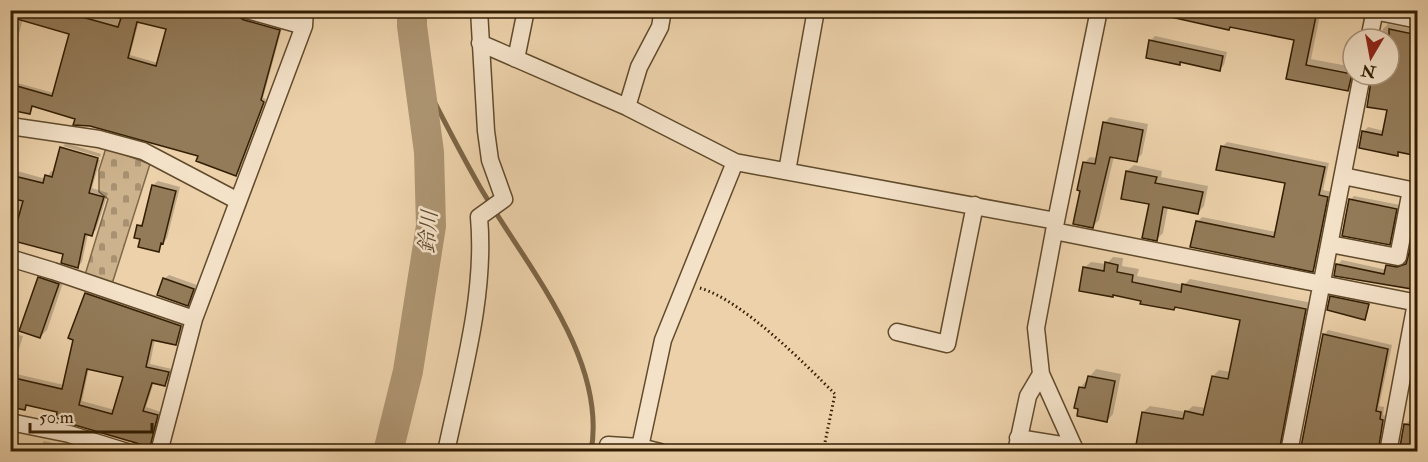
<svg xmlns="http://www.w3.org/2000/svg" width="1428" height="462" font-family="'IM FELL Double Pica','Noto Serif JP',serif">
<style>
.cemetery{fill:url(#cemetery-stones);stroke:#806848;stroke-width:1.5}
.shadow{fill:#0003;fill-rule:evenodd}
.lines{fill:none;stroke-linecap:round;stroke-linejoin:round}
.stream{stroke:#7c6545;stroke-width:5}
.river{stroke:#ad9471;stroke-width:30}
.building{fill:#937b59;stroke:#331e02;stroke-width:1.5;fill-rule:evenodd}
.minor-casing{stroke:#614b2c;stroke-width:19}
.path{stroke:#331e02;stroke-width:3;stroke-dasharray:1.5 3;stroke-linecap:butt}
.minor{stroke:#f3e1c8;stroke-width:16}
.labels{text-anchor:middle;stroke-width:5;stroke-linejoin:round;paint-order:stroke}
.water-label{font-size:21px;font-style:italic;fill:#5e4729;stroke:#f3e1c8}
</style>
<defs>
<pattern id="cemetery-stones" width="16" height="16" patternUnits="userSpaceOnUse" patternTransform="scale(1.5)"><rect width="16" height="16" fill="#cdb38d"/><path d="M2 7V4a2 2 0 0 1 4 0v3zM10 15v-3a2 2 0 0 1 4 0v3z" fill="#a79171"/></pattern>
</defs>
<rect width="100%" height="100%" fill="#ecd1aa"/>
<filter id="stains"><feTurbulence type="fractalNoise" baseFrequency=".00333" numOctaves="4"/><feColorMatrix values="0 0 0 0 .2 0 0 0 0 .09 0 0 0 0 .02 0 0 0 .5 -.17"/></filter>
<radialGradient id="worn" r=".72"><stop offset=".6" stop-color="#630" stop-opacity="0"/><stop offset="1" stop-color="#630" stop-opacity=".3"/></radialGradient>
<path class="cemetery" d="M106 148 150 164 112 284 85 275 108 199 99 192V170Z"/>
<path class="shadow" d="M10 10H240L282 28 263 98 266 99 239 172 236 175 199 155 90 124 76 118 33 105 29 113 10 108V81L54 93 71 33 23 19 18 37 15 40 10 39ZM139 21 168 28 158 63 130 55Z
M1143 10H1321L1311 59 1353 67V75H1355L1354 84 1348 90 1288 78 1295 39Z
M1388 24 1418 30V155L1400 151 1397 154 1363 132 1368 127 1384 131 1389 109 1374 75H1389V39H1381L1383 29Z
M1155 36 1227 52 1224 65 1220 69 1181 61 1179 63 1150 41Z
M1110 117 1148 124 1142 154 1136 160 1114 156 1099 220 1093 226 1082 190 1084 163 1090 157 1097 158 1104 123Z
M1227 142 1329 163 1323 190 1332 192 1318 265 1313 270 1197 222 1202 217 1276 232 1287 182 1222 147Z
M66 143 101 154 100 157 63 146Z
M62 147V149L100 160 92 188 108 193 96 230 91 234H88L82 262 77 267 65 253 17 242 10 247V169L46 179 51 171 55 172Z
M1134 165 1162 171 1161 177 1208 186 1204 206 1198 213 1168 207 1163 233 1157 239 1150 203 1127 171Z
M158 181 180 187 167 238 158 250 142 238 138 226 144 222 153 185Z
M1354 196 1400 205 1393 239 1389 243 1350 200Z
M1417 239 1418 290 1337 265 1342 260 1387 270 1392 262 1402 264 1408 262 1413 243Z
M1113 257 1123 258 1122 266 1139 269 1137 276 1184 285 1190 279 1312 303 1285 438 1279 445 1266 452H1136L1143 412 1150 406 1186 412 1193 406 1206 408 1213 376 1219 370 1231 372 1242 319 1143 299 1084 268 1091 262 1106 264Z
M46 271 65 277 47 330 40 337 39 278Z
M169 275 197 285 192 300 187 304 164 279Z
M90 290 184 322 180 340 176 344 155 339 150 364 172 369 169 380 165 384 154 382 146 407 161 412 153 441 149 445 59 411 29 404 25 408 10 405V333L23 336 12 373 64 385 86 294ZM89 368 125 376 115 410 82 401Z
M1333 295 1370 302 1366 316 1365 318 1331 297Z
M1328 330 1392 345 1379 406 1384 407 1383 415 1387 416 1384 452H1301L1324 335Z
M1418 360V402L1412 401 1413 397 1411 396Z
M1096 369 1121 374 1113 414 1107 421 1080 388Z
M1410 420 1415 421 1414 425 1418 426V452L1405 425Z
M70 440 108 452H39L40 446 44 441 65 446Z"/>
<g class="lines">
<path class="stream" d="M418 70C438 109 458 149 480 187 524 263 608 358 591 452"/>
<path class="river" d="M388 452 408 371 431 226 429 152 412 26V10"/>
</g>
<path class="building" d="M10 10H57L118 27 121 18 110 16 111 10H237L239 17 244 20 280 30 261 100 264 102 236 176 196 161 198 156 90 126 73 125 75 119 32 106 30 114 10 110V84L52 96 69 34 10 17ZM137 22 166 29 156 66 128 58Z
M1167 10H1290L1316 16 1306 65 1352 74 1348 91 1286 79 1294 40 1230 27 1229 30 1166 16Z
M1389 29 1418 35V50L1411 91 1418 93V156L1398 152V156L1359 148 1362 131 1382 135 1387 110 1367 107 1372 75H1389Z
M1149 40 1223 56 1220 71 1180 62V65L1146 58Z
M1103 122 1143 130 1137 162 1110 157 1093 228 1073 224 1080 191 1077 190 1083 162 1095 164Z
M1221 146 1325 167 1319 195 1328 197 1313 272 1190 247 1196 221 1274 237 1285 183 1216 170Z
M60 147 98 158 89 193 104 197 92 236 85 234 78 268 61 263 63 254 10 240V224L16 226 23 201 10 198V175L43 183 45 175 52 177Z
M1126 171 1157 177 1155 183 1203 192 1198 214 1163 207 1157 241 1142 238 1149 204 1121 199Z
M152 185 176 191 163 244 161 243 159 252 138 247 140 239 134 238 137 225 142 226Z
M1349 199 1397 209 1390 245 1342 236Z
M1412 242 1418 243V290L1334 276 1336 264 1384 274 1386 265 1397 267 1406 264Z
M1105 262 1118 265 1117 272 1133 275 1132 282 1181 292 1182 284 1306 309 1279 452H1171L1136 445 1142 412 1183 419 1185 411 1203 415 1212 376 1228 379 1240 320 1175 307 1174 310 1140 304 1141 301 1113 295V297L1079 291 1083 267 1104 271Z
M38 277 59 284 40 338 19 331Z
M163 278 194 289 188 306 157 295Z
M85 293 181 326 176 345 152 340 146 367 169 372 165 386 152 383 143 411 158 415 150 447 71 424V422L56 418 57 412 26 405 25 410 10 407V392L14 378 62 389 73 340 68 338ZM87 369 123 377 112 414 79 405Z
M1330 296 1369 304 1365 320 1327 310Z
M1323 334 1388 349 1376 411 1381 412 1380 419 1383 420 1378 452H1300Z
M1088 376 1115 381 1107 422 1077 416 1078 409 1074 408 1079 387 1085 388Z
M1404 424 1412 425 1411 429 1418 431V452H1399Z"/>
<g class="lines">
<g class="minor-casing">
<path id="minor" d="M247 10 304 26
M1374 11 1418 20
M1369 39 1375 10
M480 43 627 107 735 162 1056 221
M516 59 526 10
M627 107 639 67 660 27 663 10
M10 126 99 139 143 151 238 201
M787 171 816 10
M1054 231 1418 303
M1330 244 1398 257 1411 190 1343 176
M10 258 53 271 194 319
M897 332 947 344 975 205
M10 422 69 434 127 452
M1018 438 1074 447
M640 447 663 340 735 162
M159 452 194 319 304 26 305 10
M446 452C462 375 486 295 479 217L504 199 490 160 486 131 479 10
M607 452 608 445 640 447 660 452
M1016 452 1028 396 1041 374
M1076 452 1041 374 1036 328 1056 221 1099 10
M1289 452 1362 75
M1388 452 1416 303"/>
</g>
<path class="path" d="M700 288C743 301 803 362 835 394L823 452"/>
<use href="#minor" class="minor"/>
</g>
<g class="labels">
<g class="water-label">
<text transform="translate(428 232) rotate(-85)" y="7">鈴川</text>
</g>
</g>
<rect width="1428" height="462" fill="none" stroke="#ecd1aa" stroke-width="36"/>
<rect x="12" y="12" width="1404" height="438" fill="none" stroke="#331e02" stroke-width="3"/>
<rect x="18" y="18" width="1392" height="426" fill="none" stroke="#331e02" stroke-width="1.5"/>
<g transform="translate(1371 57) rotate(190)"><circle r="28" fill="#f3e1c8" stroke="#a69379" stroke-width="1.5"/>
<path d="M0-4.5L10 22L0 15L-10 22Z" fill="#8f2418"/>
<text y="-9" font-size="16" font-weight="bold" text-anchor="middle" fill="#331e02">N</text>
</g>
<path d="M30 423v9h122v-9" fill="none" stroke="#331e02" stroke-width="3"/>
<text x="39" y="423" font-size="18" fill="#331e02" stroke="#f3e1c8" stroke-width="4.5" paint-order="stroke">50 m</text>
<rect width="100%" height="100%" filter="url(#stains)"/>
<rect width="100%" height="100%" fill="url(#worn)"/>
</svg>
